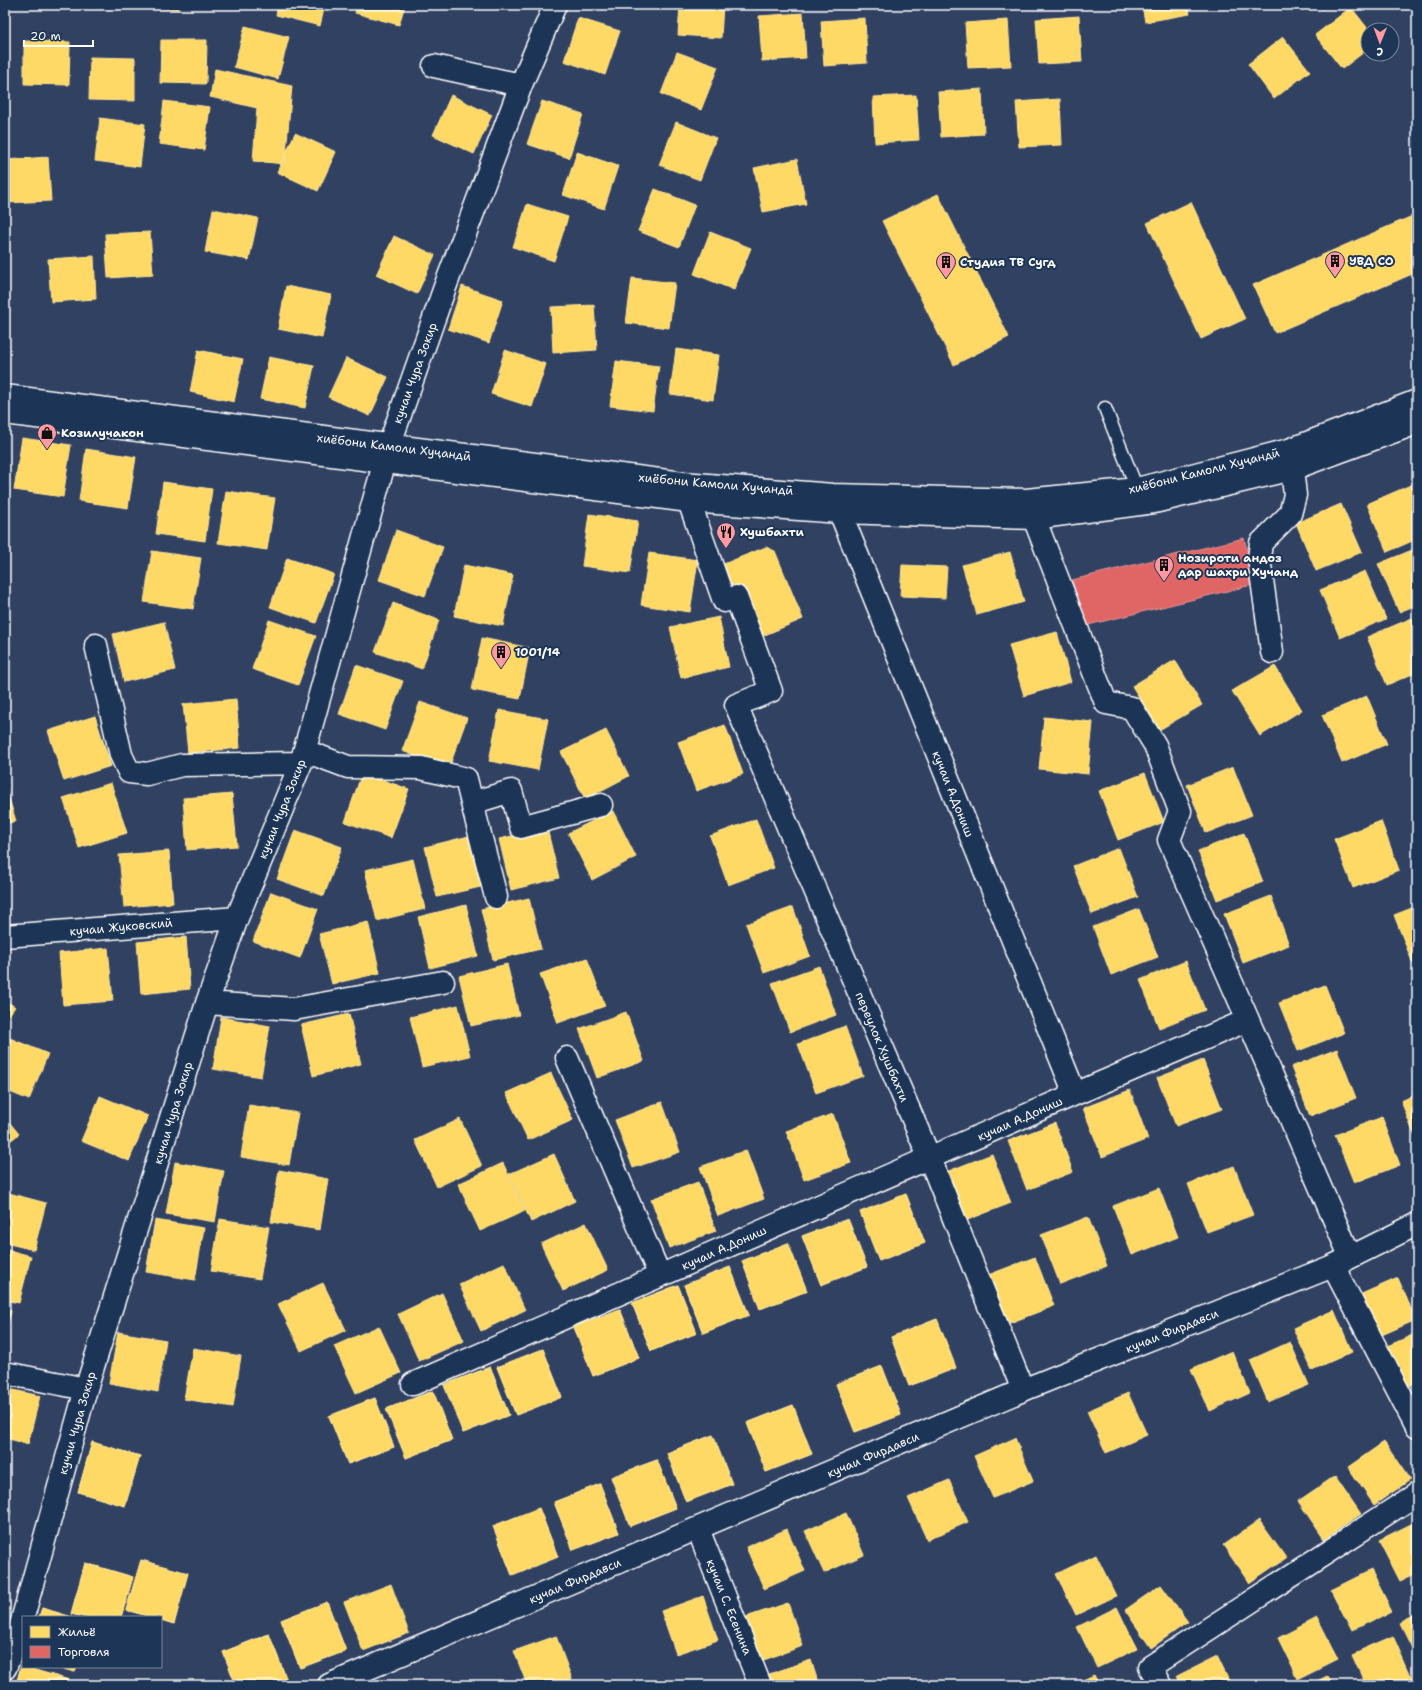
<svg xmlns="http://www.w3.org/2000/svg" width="1422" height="1690" font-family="'Shantell Sans',sans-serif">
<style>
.homes{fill:#ffd966;stroke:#ffe494}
.shops{fill:#e06666;stroke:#e99494}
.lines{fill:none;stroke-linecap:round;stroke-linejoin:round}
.lane-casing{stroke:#fff;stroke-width:15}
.street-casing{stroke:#fff;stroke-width:25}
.secondary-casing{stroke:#fff;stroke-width:25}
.primary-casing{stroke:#fff;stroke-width:25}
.lane{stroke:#1d3557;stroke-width:12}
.street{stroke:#1d3557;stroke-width:22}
.secondary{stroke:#1d3557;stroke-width:22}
.primary{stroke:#1d3557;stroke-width:22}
.labels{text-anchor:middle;stroke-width:4;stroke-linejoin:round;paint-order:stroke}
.poi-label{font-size:12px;font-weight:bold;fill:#fff;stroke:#1d3557;text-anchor:start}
.street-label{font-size:12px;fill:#fff;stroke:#1d3557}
</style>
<rect width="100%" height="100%" fill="#314162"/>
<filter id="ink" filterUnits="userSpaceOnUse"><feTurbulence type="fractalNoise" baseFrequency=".025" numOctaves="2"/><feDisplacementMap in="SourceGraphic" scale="8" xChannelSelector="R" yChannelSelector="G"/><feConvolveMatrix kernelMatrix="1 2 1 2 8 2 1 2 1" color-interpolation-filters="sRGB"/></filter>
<g filter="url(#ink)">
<path class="homes" d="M133 5H178V9L132 8Z
M278 5H325L320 26 276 15Z
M357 5H405L399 25 355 13Z
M680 5H723L721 38 678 35Z
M1142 5H1188L1190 14 1145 22Z
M1320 5H1328L1323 9Z
M1351 7 1369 30H1368V49L1342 69 1315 35Z
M803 13 806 58 762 61 759 16Z
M1079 16 1082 62 1039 64 1036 19Z
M578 18 620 31 605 75 564 61Z
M865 18 867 63 824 66 821 21Z
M1008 20 1011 66 968 68 965 23Z
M245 26 289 37 278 79 234 67Z
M1283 37 1310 71 1274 99 1248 64Z
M161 40H207L206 84 160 83Z
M24 41 70 42 69 85 24 84Z
M677 52 718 67 701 110 661 94Z
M90 57 135 58V101L89 100Z
M215 69 292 86 285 164 253 161 257 108 210 97Z
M982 89 984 134 941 137 938 92Z
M451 95 492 115 474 154 433 135Z
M916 95 919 140 875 143 873 97Z
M1060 99 1062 145 1019 147 1016 102Z
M164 101 210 107 204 150 159 144Z
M542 101 583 114 569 158 527 144Z
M100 118 145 124 140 167 95 161Z
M676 122 716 138 700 180 659 165Z
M295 133 336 152 318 191 277 172Z
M577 152 618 166 604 209 563 195Z
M48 157 51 201 5 203V160Z
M797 159 806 204 763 212 754 168Z
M655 189 695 205 679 247 638 231Z
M938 194 1009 337 954 365 882 221Z
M1191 202 1245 319 1201 339 1147 223Z
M527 204 568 217 554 261 513 247Z
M213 209 258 218 249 260 205 252Z
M1417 214V272L1275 333 1253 285Z
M150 232 153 275 108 278 105 234Z
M710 232 751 248 734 290 694 274Z
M394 236 435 255 417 294 376 275Z
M94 256 96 299 51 302 48 259Z
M632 278 675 283 669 328 626 323Z
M286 286 331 295 322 338 278 329Z
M462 286 503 300 489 343 448 329Z
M594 305 597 350 553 353 551 307Z
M676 349 719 355 713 400 670 394Z
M198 350 243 359 234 402 190 392Z
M505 350 546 364 532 407 491 394Z
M269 357 314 366 305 408 260 399Z
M346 358 388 377 370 416 328 397Z
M616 361 659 366 653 411 610 406Z
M22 438 71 445 63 497 14 490Z
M86 449 136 457 128 508 79 501Z
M163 482 212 489 205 541 156 534Z
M1413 484 1417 495V539L1387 552 1367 504Z
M226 491 275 498 267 550 218 543Z
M1341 504 1362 552 1316 571 1296 523Z
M589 514 638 521 630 573 582 566Z
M396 530 443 547 425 596 379 580Z
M766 547 775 551 803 619 760 637 731 590 721 565Z
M1417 548V605L1399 612 1378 564Z
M152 551 201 558 193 609 144 602Z
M1010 552 1024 602 977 615 962 565Z
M649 553 698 560 690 612 641 605Z
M287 558 334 574 316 623 270 607Z
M464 565 513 575 503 626 454 616Z
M902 565 947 567 945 598 900 596Z
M1365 571 1386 619 1340 638 1320 590Z
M393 603 439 620 422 669 375 652Z
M719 617 729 667 681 678 670 627Z
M1412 618 1417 628V672L1387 685 1367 637Z
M269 620 316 636 298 685 252 669Z
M164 622 175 670 124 682 113 634Z
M1057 632 1071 682 1024 696 1009 645Z
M482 638 530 648 520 699 472 690Z
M1175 660 1202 705 1159 730 1132 686Z
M356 665 403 681 385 730 339 714Z
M1275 666 1302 710 1260 736 1232 691Z
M1367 696 1387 744 1342 763 1322 715Z
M236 699 240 748 188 753 183 704Z
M420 702 467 718 449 768 402 751Z
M499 710 548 719 538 770 489 761Z
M95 716 111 766 64 781 48 731Z
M1044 717 1093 722 1088 774 1039 769Z
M725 725 743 774 696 791 678 742Z
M606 730 629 776 585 799 561 752Z
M1233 767 1252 815 1206 833 1187 785Z
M362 773 409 789 391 838 345 822Z
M1145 773 1164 822 1118 840 1099 791Z
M111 783 127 833 79 848 63 798Z
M5 786 16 821 5 824Z
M1417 791V804L1413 793Z
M232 794 237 846 187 850 183 798Z
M613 811 636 857 592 880 568 833Z
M756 819 774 868 728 885 710 836Z
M1381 821 1399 870 1353 888 1334 839Z
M547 828 559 878 511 890 499 839Z
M295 830 342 847 324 896 277 879Z
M1244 833 1263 882 1217 900 1198 851Z
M473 835 485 886 437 897 425 847Z
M1119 848 1138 897 1092 914 1073 866Z
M169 851 173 903 124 907 119 855Z
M413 859 425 909 377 921 365 870Z
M271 892 318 909 300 958 253 941Z
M1271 896 1289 945 1243 963 1224 914Z
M529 898 541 949 493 960 481 909Z
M466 905 478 956 430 968 418 917Z
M1417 906V962L1413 964 1394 915Z
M793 907 810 956 764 973 746 924Z
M1139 909 1158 957 1111 975 1093 927Z
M368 922 380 973 332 984 319 934Z
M186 937 190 989 141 994 137 942Z
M108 948 113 1001 63 1005 59 953Z
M587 958 605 1006 558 1023 540 974Z
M1186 961 1205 1010 1159 1028 1140 980Z
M507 964 519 1015 471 1026 459 976Z
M819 966 836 1015 790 1032 772 983Z
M1417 981V991L1413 982Z
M1325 985 1344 1033 1298 1051 1279 1003Z
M5 1000 15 1007 5 1020Z
M458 1005 470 1056 422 1067 410 1017Z
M626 1012 644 1061 597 1078 579 1029Z
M349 1014 361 1064 313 1076 301 1025Z
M221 1017 270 1026 261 1077 213 1069Z
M845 1026 863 1076 816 1093 798 1044Z
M5 1036 48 1054 29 1100 5 1090Z
M1337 1049 1356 1098 1310 1116 1291 1067Z
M1203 1060 1222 1109 1176 1126 1157 1078Z
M551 1073 573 1120 528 1140 506 1093Z
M1130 1090 1148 1139 1102 1157 1083 1108Z
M1417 1094V1142L1401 1101Z
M100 1096 148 1116 129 1161 81 1141Z
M662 1102 680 1152 633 1168 615 1120Z
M249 1105 298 1113 289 1165 241 1157Z
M833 1114 851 1163 804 1180 786 1131Z
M5 1117 19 1134 5 1145Z
M1382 1117 1400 1165 1354 1183 1335 1135Z
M460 1119 482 1166 437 1187 415 1140Z
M1055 1123 1073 1172 1027 1190 1008 1141Z
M746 1150 764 1199 718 1216 700 1167Z
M554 1154 575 1201 531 1222 509 1174Z
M992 1154 1011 1203 965 1221 946 1172Z
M175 1162 224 1171 215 1222 166 1214Z
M503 1163 525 1211 480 1231 458 1184Z
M1234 1166 1253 1215 1207 1232 1188 1184Z
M279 1170 328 1179 320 1230 271 1222Z
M698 1182 716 1231 669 1248 651 1199Z
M1159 1188 1178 1237 1132 1255 1113 1206Z
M5 1192 46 1203 34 1250 5 1243Z
M906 1194 925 1243 879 1261 860 1212Z
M906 1194 925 1243 879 1261 860 1212Z
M1088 1217 1107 1266 1060 1284 1041 1235Z
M220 1219 269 1227 260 1279 211 1271Z
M848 1219 867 1267 821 1285 802 1236Z
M848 1219 867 1267 821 1285 802 1236Z
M155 1220 204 1228 195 1280 146 1272Z
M586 1223 608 1270 563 1291 541 1244Z
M788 1243 807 1291 760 1309 742 1261Z
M788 1243 807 1291 760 1309 742 1261Z
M5 1249 31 1256 19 1303 5 1300Z
M1035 1257 1054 1306 1007 1324 988 1275Z
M504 1263 525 1310 481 1331 459 1284Z
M730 1267 749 1315 703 1333 684 1285Z
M730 1267 749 1315 703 1333 684 1285Z
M1398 1278 1416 1320 1375 1338 1357 1296Z
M323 1283 346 1330 301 1351 278 1304Z
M678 1285 697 1333 651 1351 632 1303Z
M678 1285 697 1333 651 1351 632 1303Z
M442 1293 464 1341 419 1361 398 1314Z
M5 1309 11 1311 5 1335Z
M620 1309 639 1358 593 1376 574 1327Z
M620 1309 639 1358 593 1376 574 1327Z
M1334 1310 1352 1352 1312 1370 1293 1328Z
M937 1319 956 1368 909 1386 891 1337Z
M937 1319 956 1368 909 1386 891 1337Z
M379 1326 401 1373 356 1393 334 1346Z
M118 1332 166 1340 158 1392 109 1383Z
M1417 1333V1383L1404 1389 1385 1347Z
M1290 1342 1309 1385 1268 1402 1250 1360Z
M193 1348 241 1356 233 1407 184 1399Z
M543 1349 562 1397 516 1415 497 1367Z
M543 1349 562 1397 516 1415 497 1367Z
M1232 1351 1250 1393 1210 1411 1191 1369Z
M882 1366 901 1415 855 1432 836 1384Z
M882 1366 901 1415 855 1432 836 1384Z
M490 1367 509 1415 463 1433 444 1385Z
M490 1367 509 1415 463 1433 444 1385Z
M5 1388 40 1396 28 1444 5 1438Z
M433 1391 452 1440 406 1458 386 1409Z
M433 1391 452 1440 406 1458 386 1409Z
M1128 1393 1147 1435 1106 1453 1087 1411Z
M375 1398 394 1447 348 1464 329 1416Z
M375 1398 394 1447 348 1464 329 1416Z
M793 1405 812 1454 766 1472 747 1423Z
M793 1405 812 1454 766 1472 747 1423Z
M713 1435 732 1484 686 1502 667 1453Z
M713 1435 732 1484 686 1502 667 1453Z
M1015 1438 1033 1481 993 1498 974 1456Z
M92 1442 140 1456 125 1506 78 1492Z
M92 1442 140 1456 125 1506 78 1492Z
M1384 1442 1410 1480 1374 1505 1348 1467Z
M657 1460 676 1508 630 1526 611 1477Z
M657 1460 676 1508 630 1526 611 1477Z
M1335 1476 1361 1514 1324 1539 1298 1501Z
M949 1480 968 1522 927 1540 908 1498Z
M600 1484 619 1533 573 1550 554 1502Z
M600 1484 619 1533 573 1550 554 1502Z
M539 1508 558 1557 512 1575 493 1526Z
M539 1508 558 1557 512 1575 493 1526Z
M5 1509 11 1511 5 1534Z
M846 1513 864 1555 824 1573 805 1531Z
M1259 1520 1286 1558 1249 1583 1223 1545Z
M1417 1521V1573L1400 1581 1379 1540Z
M787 1529 805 1571 764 1589 746 1547Z
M1096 1555 1116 1596 1076 1615 1056 1574Z
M141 1560 188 1573 174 1624 161 1620V1617H151L126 1610Z
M141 1560 188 1573 174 1624 161 1620V1617H151L126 1610Z
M85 1563 133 1577 121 1617H83L71 1614Z
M85 1563 133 1577 121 1617H83L71 1614Z
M1371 1570 1392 1611 1352 1631 1331 1590Z
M391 1584 409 1633 363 1651 344 1602Z
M1161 1585 1188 1622 1151 1648 1125 1610Z
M703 1596 718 1640 676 1654 661 1611Z
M327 1602 346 1651 300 1668 281 1620Z
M327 1602 346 1651 300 1668 281 1620Z
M788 1603 803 1646 761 1661 746 1617Z
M1117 1607 1137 1649 1097 1668 1077 1627Z
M42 1608 72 1617H39Z
M42 1608 72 1617H39Z
M1417 1615V1658L1400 1624Z
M1317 1618 1338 1659 1298 1679 1278 1638Z
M269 1634 288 1683 283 1685H236L223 1652Z
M269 1634 288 1683 283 1685H236L223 1652Z
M556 1636 572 1679 556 1685H527L514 1651Z
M1393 1636 1412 1679 1397 1685H1366L1352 1654Z
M1217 1656 1231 1685H1181L1177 1676Z
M811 1660 819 1685H772L769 1674Z
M21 1666 69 1680 68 1685H16Z
M21 1666 69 1680 68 1685H16Z
M56 1667H77L75 1672Z
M56 1667H77L75 1672Z
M1094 1675 1099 1685H1072Z
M1327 1676 1332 1685H1310Z"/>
<path class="shops" d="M1244 538 1256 584 1084 626 1072 580Z"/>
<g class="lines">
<g class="lane-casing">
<path id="lane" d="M1105 408 1137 489"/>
</g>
<g class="street-casing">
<path id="street" d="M434 66 521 85
M689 501 724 601 736 597 771 691 736 705 930 1159 1023 1390
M1034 518 1106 703 1132 708 1155 745 1180 811 1169 840 1248 1020
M96 645 121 755 129 772 147 774 182 765 301 763
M1272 652 1259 558 1261 543 1290 514 1295 495 1292 469
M305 751 348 767 421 768 466 779 472 803 511 791 521 827 601 805
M472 803 496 897
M5 936 237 918
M207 1003 294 1009 443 982
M567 1058 660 1276
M1075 1094 1248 1020 1350 1256
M1333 1266 1417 1427
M5 1373 86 1389
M413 1384 1075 1094 840 512
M698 1529 760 1685
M23 1617 86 1389 207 1003 237 918 301 763 389 446 445 287 521 85 555 5
M5 1668 17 1638 23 1618
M1160 1685 1150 1667 1417 1494"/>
</g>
<g class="secondary-casing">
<path id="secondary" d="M329 1685 1023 1390 1333 1266 1417 1224"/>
</g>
<g class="primary-casing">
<path id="primary" d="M5 396 683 483 833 495 1026 500 1137 489 1289 450 1417 401
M5 413 689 501 840 512 1034 518 1154 502 1292 469 1417 423"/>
</g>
<use href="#lane" class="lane"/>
<use href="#street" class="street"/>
<use href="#secondary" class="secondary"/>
<use href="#primary" class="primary"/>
</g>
</g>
<defs>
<g id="building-pin" transform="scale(1)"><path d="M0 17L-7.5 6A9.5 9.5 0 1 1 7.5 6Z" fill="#ff9aa2" stroke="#1d3557"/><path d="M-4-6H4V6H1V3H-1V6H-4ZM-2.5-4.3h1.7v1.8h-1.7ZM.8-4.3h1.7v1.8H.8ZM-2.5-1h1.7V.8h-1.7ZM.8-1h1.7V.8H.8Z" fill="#111"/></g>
<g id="shop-pin" transform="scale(1)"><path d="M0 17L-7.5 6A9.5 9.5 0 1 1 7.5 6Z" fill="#ff9aa2" stroke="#1d3557"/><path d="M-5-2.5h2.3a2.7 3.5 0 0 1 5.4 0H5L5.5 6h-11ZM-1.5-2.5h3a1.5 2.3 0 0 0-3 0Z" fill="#111"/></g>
<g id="restaurant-pin" transform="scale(1)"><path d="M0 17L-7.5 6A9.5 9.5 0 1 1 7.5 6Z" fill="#ff9aa2" stroke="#1d3557"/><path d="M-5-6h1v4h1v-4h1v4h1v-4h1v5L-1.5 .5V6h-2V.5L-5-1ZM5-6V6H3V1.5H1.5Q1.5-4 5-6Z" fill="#111"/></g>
</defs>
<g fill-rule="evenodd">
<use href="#building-pin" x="1335" y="261"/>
<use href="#building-pin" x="946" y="262"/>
<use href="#shop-pin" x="47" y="433"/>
<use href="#restaurant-pin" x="726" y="532"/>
<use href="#building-pin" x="1164" y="565"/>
<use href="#building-pin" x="501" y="652"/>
</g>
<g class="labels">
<g class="poi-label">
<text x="1349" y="265">УВД СО</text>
<text x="960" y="266">Студия ТВ Сугд</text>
<text x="61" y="437">Козилучакон</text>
<text x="740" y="536">Хушбахти</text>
<text x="1178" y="562">Нозироти андоз<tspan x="1178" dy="14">дар шахри Хучанд</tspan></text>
<text x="515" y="656">1001/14</text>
</g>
<g class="street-label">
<text transform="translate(415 373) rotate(-70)" y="4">кучаи Чура Зокир</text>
<text transform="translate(394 447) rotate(7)" y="4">хиёбони Камоли Хуҷандӣ</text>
<text transform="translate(1204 471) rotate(-14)" y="4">хиёбони Камоли Хуҷандӣ</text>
<text transform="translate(716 484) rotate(5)" y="4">хиёбони Камоли Хуҷандӣ</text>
<text transform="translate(953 794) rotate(68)" y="4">кучаи А.Дониш</text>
<text transform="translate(282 809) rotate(-68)" y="4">кучаи Чура Зокир</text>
<text transform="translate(121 927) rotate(-5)" y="4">кучаи Жуковский</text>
<text transform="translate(882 1047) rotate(67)" y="4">переулок Хушбахти</text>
<text transform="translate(173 1113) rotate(-73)" y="4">кучаи Чура Зокир</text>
<text transform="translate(1020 1119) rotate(-24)" y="4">кучаи А.Дониш</text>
<text transform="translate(724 1248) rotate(-24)" y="4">кучаи А.Дониш</text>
<text transform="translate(1172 1331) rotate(-22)" y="4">кучаи Фирдавси</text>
<text transform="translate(77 1423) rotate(-74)" y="4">кучаи Чура Зокир</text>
<text transform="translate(873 1455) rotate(-23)" y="4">кучаи Фирдавси</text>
<text transform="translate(575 1581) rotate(-23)" y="4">кучаи Фирдавси</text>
<text transform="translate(729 1607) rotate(68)" y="4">кучаи С. Есенина</text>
</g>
</g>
<rect width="1422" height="1690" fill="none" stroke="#1d3557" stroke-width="20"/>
<rect x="10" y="10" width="1402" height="1670" fill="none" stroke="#fff" stroke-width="1.5" filter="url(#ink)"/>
<rect x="22" y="1616" width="140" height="52" fill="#1d3557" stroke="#77869a"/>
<rect x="30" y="1626" width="20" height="12" fill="#ffd966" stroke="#77869a"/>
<text x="58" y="1636" font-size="12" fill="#ffffff">Жильё</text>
<rect x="30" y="1646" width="20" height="12" fill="#e06666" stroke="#77869a"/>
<text x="58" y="1656" font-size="12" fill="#ffffff">Торговля</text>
<g transform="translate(1380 42) rotate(181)"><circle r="19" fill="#1d3557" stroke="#77869a"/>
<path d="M0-3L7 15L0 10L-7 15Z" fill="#ff9aa2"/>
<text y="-6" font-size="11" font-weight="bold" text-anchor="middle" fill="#ffffff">С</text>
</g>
<path d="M24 40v6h69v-6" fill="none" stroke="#ffffff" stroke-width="2"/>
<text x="30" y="40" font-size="12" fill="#ffffff" stroke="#1d3557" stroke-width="3" paint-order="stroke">20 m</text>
</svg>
